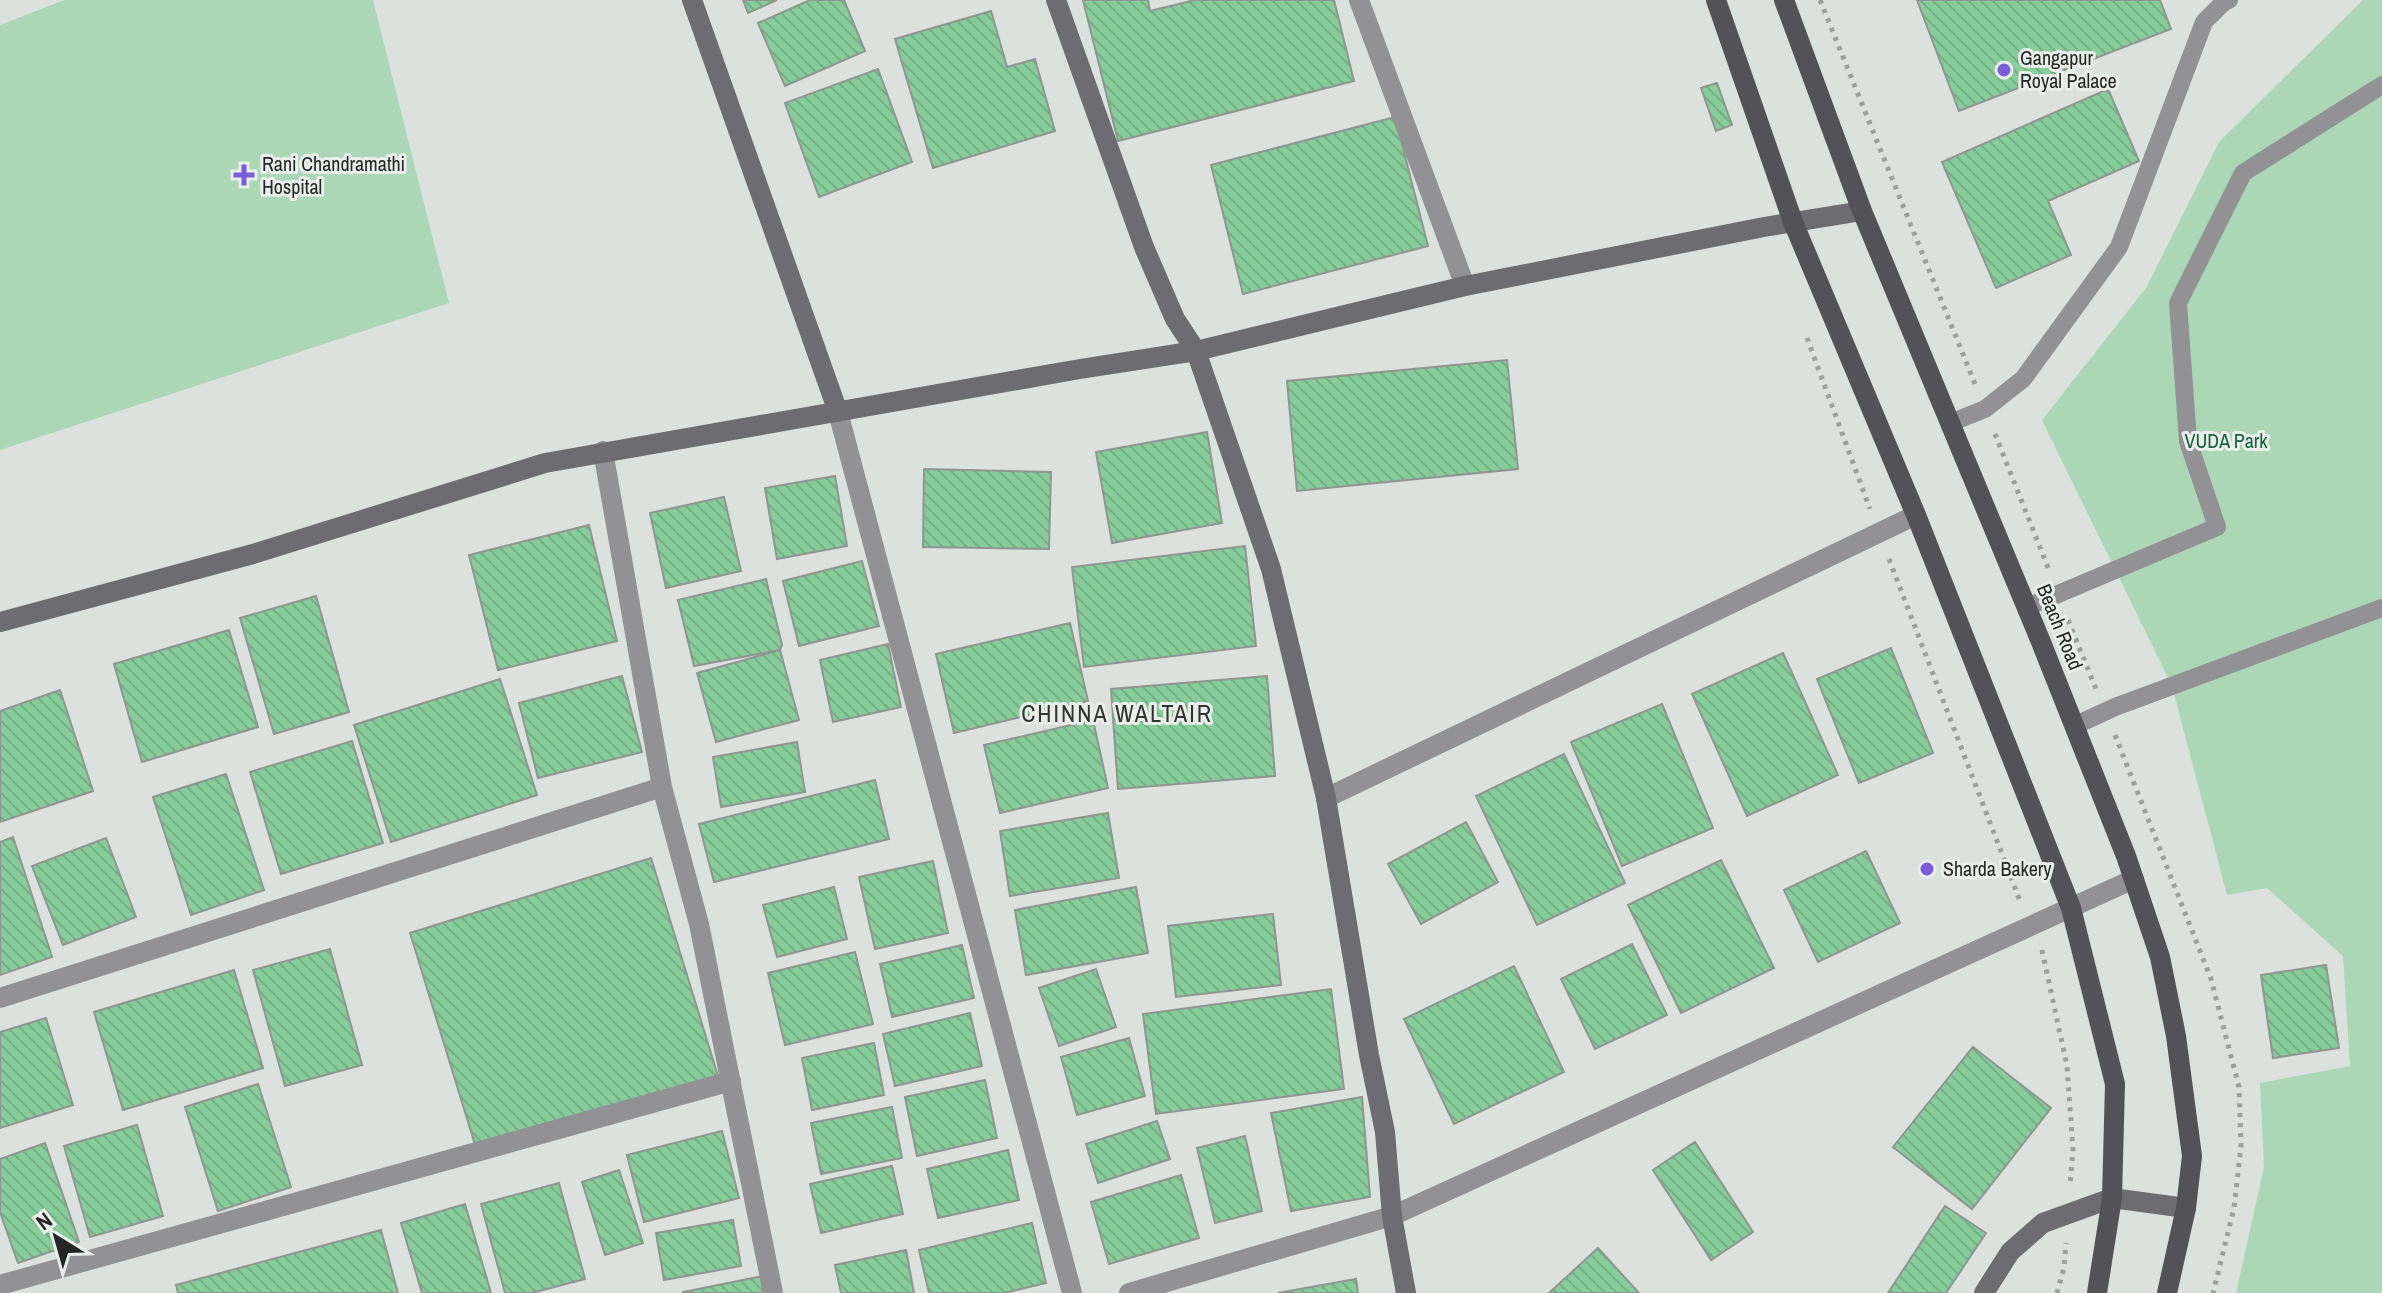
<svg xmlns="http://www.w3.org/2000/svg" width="2382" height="1293" font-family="'Archivo Narrow',sans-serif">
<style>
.green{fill:#abd7b6}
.building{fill:url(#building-back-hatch);stroke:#909591;stroke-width:2}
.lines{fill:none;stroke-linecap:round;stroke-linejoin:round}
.path{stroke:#9ba09d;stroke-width:5;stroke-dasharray:4 6;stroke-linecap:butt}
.lane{stroke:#929194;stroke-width:18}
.street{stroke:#929194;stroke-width:20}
.secondary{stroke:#6d6c70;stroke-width:20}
.primary{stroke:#535256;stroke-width:20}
.poi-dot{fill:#795dd7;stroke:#e9eeea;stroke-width:3}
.labels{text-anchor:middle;stroke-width:6;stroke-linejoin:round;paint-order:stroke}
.poi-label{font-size:20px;fill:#252726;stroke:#e9eeea;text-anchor:start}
.park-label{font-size:20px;fill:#136436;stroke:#e9eeea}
.street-label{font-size:20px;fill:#252726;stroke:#e9eeea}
.quarter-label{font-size:24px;letter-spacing:2px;fill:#313532;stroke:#e9eeea}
</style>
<defs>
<pattern id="building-back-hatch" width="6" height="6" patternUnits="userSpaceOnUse" patternTransform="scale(2)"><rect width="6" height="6" fill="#86cd9a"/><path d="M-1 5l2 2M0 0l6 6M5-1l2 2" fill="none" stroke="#74b085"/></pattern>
</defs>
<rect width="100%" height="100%" fill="#dbe1dd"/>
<path class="green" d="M64 0H373L449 303 0 450V25Z
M2363 0H2382V1293H2236L2264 1167 2260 1083 2350 1066 2343 956 2267 888 2227 895 2172 686 2042 420 2146 288 2219 142Z"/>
<path class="building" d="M743 0H777L748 13Z
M810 0H844L865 51 785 86 758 23Z
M1083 0H1148L1150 11 1195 0H1334L1354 81 1118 141Z
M1917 0H2160L2171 29 1959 111Z
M991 11 1007 67 1035 59 1055 131 933 168 895 39Z
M878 69 912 162 819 197 785 103Z
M1717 83 1732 125 1716 131 1701 88Z
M2108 89 2139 161 2048 201 2071 255 1996 288 1942 162Z
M1395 117 1428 246 1243 294 1211 165Z
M1507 360 1518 469 1297 491 1287 381Z
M1207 432 1222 523 1112 543 1096 452Z
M924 469 1051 472 1049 549 923 547Z
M835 476 847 546 777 559 765 488Z
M724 497 741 571 666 588 650 513Z
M589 525 617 641 498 670 469 555Z
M1245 546 1256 646 1084 667 1072 567Z
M862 561 879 626 799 646 783 581Z
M766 579 782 645 780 650 694 666 678 600Z
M316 596 349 712 274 734 240 618Z
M1070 623 1088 701 954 733 936 654Z
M229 630 258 727 142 762 114 664Z
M888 644 901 707 833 722 820 660Z
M1891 648 1933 753 1859 783 1817 679Z
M780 650 799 720 716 742 697 673Z
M1783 653 1838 775 1747 816 1692 694Z
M622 676 642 752 538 778 519 703Z
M1267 676 1275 776 1118 789 1111 689Z
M500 679 537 795 391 842 354 725Z
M60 690 93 791 0 822V711Z
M1662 704 1713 828 1622 866 1571 742Z
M1093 720 1108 788 1000 813 984 745Z
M352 741 383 843 281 874 250 772Z
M797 742 805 792 721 807 713 757Z
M1564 754 1625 883 1537 925 1476 796Z
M226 774 264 890 191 915 153 797Z
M875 780 889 839 714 882 699 824Z
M1108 813 1119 878 1010 896 1000 831Z
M1466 822 1498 882 1421 924 1388 864Z
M13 837 52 957 0 975V842Z
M106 838 136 917 63 945 32 866Z
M1866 851 1900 923 1818 962 1784 890Z
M651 858 718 1076 477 1151 410 933Z
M1721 860 1774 968 1681 1013 1628 905Z
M933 861 948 933 875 949 859 877Z
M834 887 847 939 777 957 763 905Z
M1136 887 1148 953 1026 975 1015 910Z
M1273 914 1281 985 1176 997 1168 926Z
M1632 944 1667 1015 1595 1049 1561 979Z
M962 945 974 998 892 1017 880 964Z
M330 949 362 1065 285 1086 253 970Z
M855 952 873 1024 785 1045 768 973Z
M2326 965 2339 1048 2273 1058 2261 975Z
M1514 966 1564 1072 1454 1124 1404 1019Z
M1096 969 1116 1027 1059 1046 1039 988Z
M234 970 263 1068 123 1110 94 1012Z
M1331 989 1344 1089 1156 1114 1143 1014Z
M970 1013 982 1066 895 1086 883 1034Z
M46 1018 73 1105 0 1128V1032Z
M1129 1038 1145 1096 1077 1115 1061 1057Z
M874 1043 884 1095 812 1110 802 1058Z
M1973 1047 2051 1108 1972 1209 1893 1147Z
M985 1080 997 1138 917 1156 905 1097Z
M258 1084 291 1187 218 1211 185 1107Z
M1362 1097 1370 1197 1291 1211 1271 1113Z
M892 1107 902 1158 821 1174 811 1123Z
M1157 1121 1170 1159 1098 1183 1086 1144Z
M137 1125 163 1216 90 1237 64 1146Z
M722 1131 739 1198 644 1222 627 1155Z
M1245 1136 1262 1211 1215 1223 1197 1148Z
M1695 1142 1753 1232 1711 1260 1653 1170Z
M45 1143 79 1242 18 1263 0 1212V1159Z
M1008 1150 1019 1200 938 1218 927 1169Z
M892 1166 903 1214 821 1233 810 1184Z
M619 1170 643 1243 605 1255 582 1182Z
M1181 1175 1199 1238 1109 1264 1091 1202Z
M559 1183 585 1279 532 1293H505L481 1204Z
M465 1204 491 1293H422L401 1223Z
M1945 1206 1986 1233 1946 1293H1888Z
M733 1220 741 1266 664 1280 656 1233Z
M1032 1223 1046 1283 1004 1293H929L919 1250Z
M381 1230 398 1293H178L176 1285Z
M1598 1248 1639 1293H1549Z
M906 1250 914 1293H841L835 1265Z
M763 1276 767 1293H683V1292Z
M1356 1279 1358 1293H1278L1311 1287Z"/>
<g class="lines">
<path class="path" d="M1820 0 1975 384
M1807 338 1870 509
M1995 434 2049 570
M1889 559 2020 901
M2068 620 2096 689
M2115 735 2211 979 2239 1087 2241 1146 2234 1208 2213 1293
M2042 950 2067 1066 2073 1150 2070 1185
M2057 1293 2064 1268 2066 1243"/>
<path class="lane" d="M1950 423 1985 409 2023 379 2119 247 2204 22 2224 2 2229 0
M2027 607 2217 527 2188 441 2178 303 2243 173 2382 85
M2074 726 2115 707 2382 608"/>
<path class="street" d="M1359 0 1465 286
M838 412 1072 1293
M603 451 662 787 699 924 773 1293
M1326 798 1916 515
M0 998 662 787
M0 1285 731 1081
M1129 1293 1392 1216 2134 879"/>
<path class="secondary" d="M692 0 838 412
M1056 0 1144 247 1175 319 1196 351 1271 569 1326 798 1369 1055 1385 1132 1392 1216 1406 1293
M0 622 253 554 545 463 1080 369 1196 351 1465 286 1764 227 1862 211
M1984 1293 2010 1252 2043 1223 2112 1198 2186 1208"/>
<path class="primary" d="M1716 0 1793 222 1916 515 2071 908 2115 1084 2112 1198 2097 1293
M1784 0 1862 211 2041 642 2126 856 2160 957 2176 1036 2192 1156 2186 1208 2167 1293"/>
</g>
<g class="poi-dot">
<circle cx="2004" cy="70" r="8"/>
<path d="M240 163h8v8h8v8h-8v8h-8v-8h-8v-8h8z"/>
<circle cx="1927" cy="869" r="8"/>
</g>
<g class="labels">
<g class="poi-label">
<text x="2020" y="65">Gangapur<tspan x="2020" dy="23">Royal Palace</tspan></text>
<text x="262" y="171">Rani Chandramathi<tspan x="262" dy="23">Hospital</tspan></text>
<text x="1943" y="876">Sharda Bakery</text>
</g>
<g class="park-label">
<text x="2226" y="448">VUDA Park</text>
</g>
<g class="street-label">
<text transform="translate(2060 627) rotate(68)" y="7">Beach Road</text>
</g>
<g class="quarter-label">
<text x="1117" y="722">CHINNA WALTAIR</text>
</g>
</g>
<g transform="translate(56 1237) rotate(323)" stroke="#e9eeea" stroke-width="6" paint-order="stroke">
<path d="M0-6L14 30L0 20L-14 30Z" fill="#252726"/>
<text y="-12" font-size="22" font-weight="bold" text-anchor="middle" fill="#252726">N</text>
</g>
</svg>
